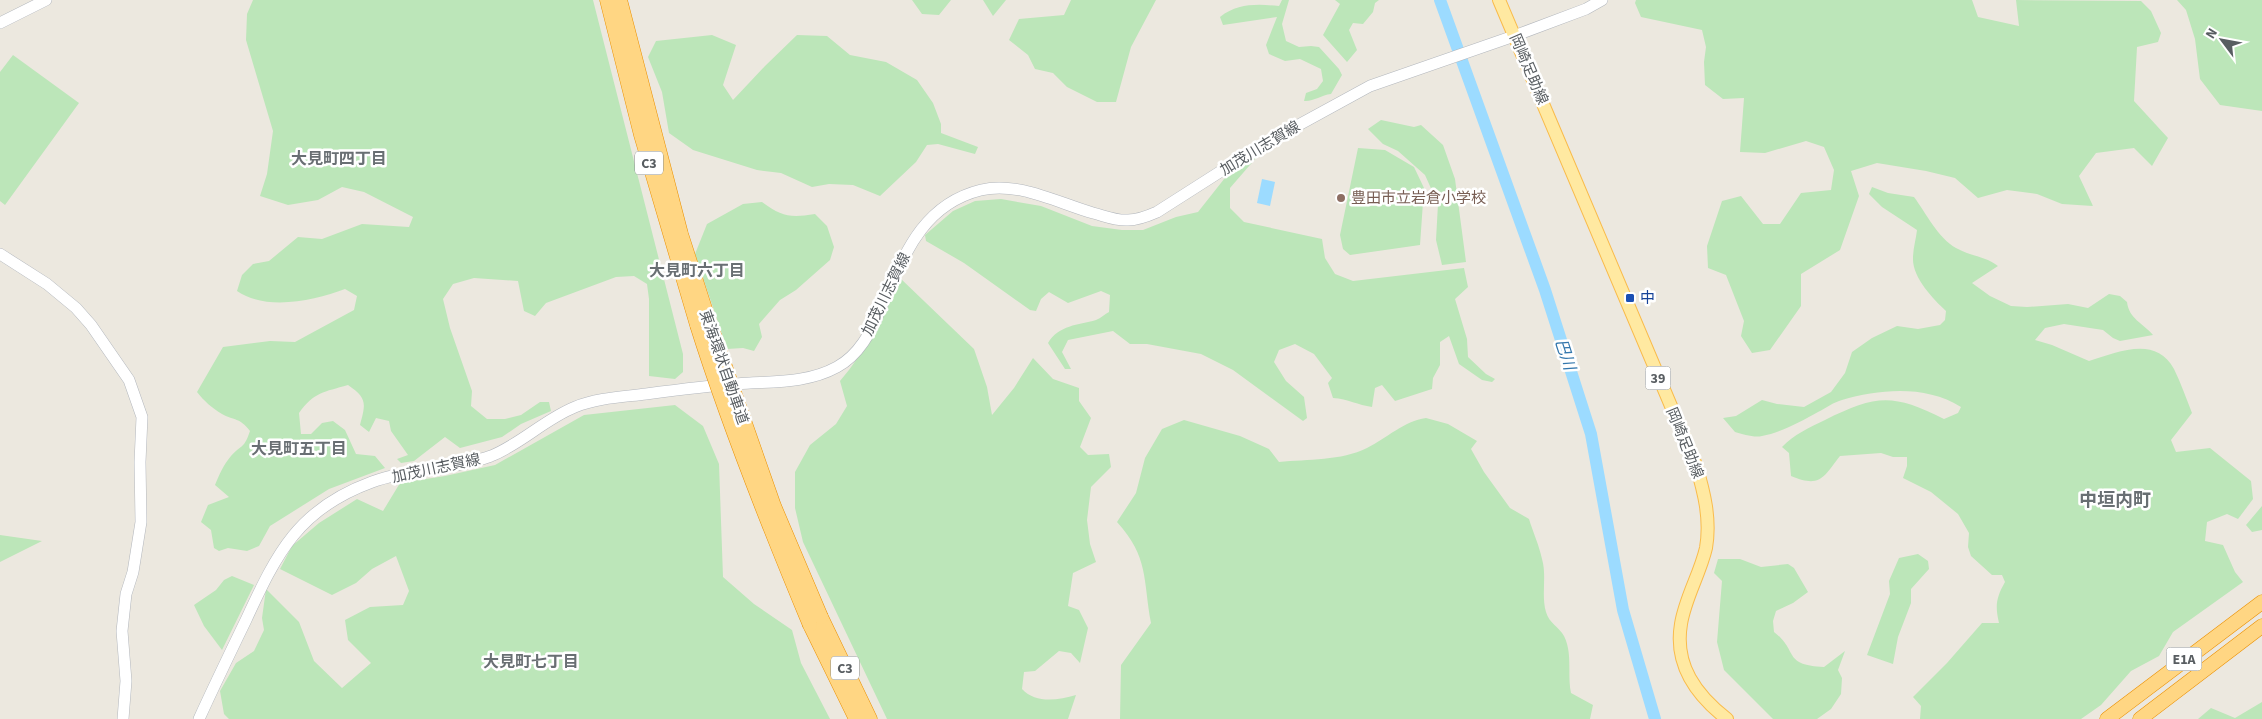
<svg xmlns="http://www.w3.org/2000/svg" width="2262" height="719" font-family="'Source Sans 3','Noto Sans JP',sans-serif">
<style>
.green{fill:#bce6b9}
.water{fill:#9cdbff}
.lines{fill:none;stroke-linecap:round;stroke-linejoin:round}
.river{stroke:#9cdbff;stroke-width:12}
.secondary-casing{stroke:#b3b7bd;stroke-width:12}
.primary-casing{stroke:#f9bb4b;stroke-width:14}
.highway-casing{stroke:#eb9000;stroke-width:15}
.secondary{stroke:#fff;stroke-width:11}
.primary{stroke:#ffe9a1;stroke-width:12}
.highway{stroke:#ffd683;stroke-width:14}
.highway-bridge-casing{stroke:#eb9000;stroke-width:15;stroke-linecap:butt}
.highway-bridge{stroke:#ffd683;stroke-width:14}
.education-dot{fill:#8d6e63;stroke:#fff;stroke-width:2}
.transit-dot{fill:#1a4fb4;stroke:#fff;stroke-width:2}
.labels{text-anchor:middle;stroke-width:5;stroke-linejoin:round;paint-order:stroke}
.shield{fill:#fff;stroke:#8a8e90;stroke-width:1}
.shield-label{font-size:14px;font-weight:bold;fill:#585d61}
.street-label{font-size:15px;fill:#585d61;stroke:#fff}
.education-label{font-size:15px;fill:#785e54;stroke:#fff;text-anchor:start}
.transit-label{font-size:15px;fill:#164399;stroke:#fff;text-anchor:start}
.neighbourhood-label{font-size:16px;font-weight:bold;fill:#696f73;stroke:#fff}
.water-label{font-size:16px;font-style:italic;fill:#3377ad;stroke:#fff}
.quarter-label{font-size:18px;font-weight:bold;fill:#696f73;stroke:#fff}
</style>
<rect width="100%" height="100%" fill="#ece8df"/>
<path class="green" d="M253 0H593L683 354V372L675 379 649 376V299L647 284 634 276 616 277 546 303 535 316 524 311 518 281 474 278 453 284 443 299 450 328 472 391 471 406 487 419H505L521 415 540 402H549L551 411 521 424 502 437 460 448 445 437 414 461 401 463 397 459 408 455 391 431 389 421 376 418 369 432 360 425C366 403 367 398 348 385 324 392 314 392 299 413L301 434H311L322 423 333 421 345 430 356 454 375 456 385 468 329 489 270 526 259 546 247 551 228 548 219 551 214 548 211 530 201 522 208 505 229 497 215 485C219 475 224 464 231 456 242 444 244 449 250 431 239 417 235 421 222 414 212 408 204 401 197 392L223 347 270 341 295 342 354 310 357 296 345 289C314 301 266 311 237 291L242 275 253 264 269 261 298 237 322 239 362 224 409 227 413 217 364 192 342 187 318 200 288 205 260 196 267 174 273 131 246 40 247 14Z
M912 0H951L939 15 922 14Z
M983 0H1006L993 16Z
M1071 0H1156L1131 47 1116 102H1097L1067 87 1053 73 1035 69 1028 55 1009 40 1019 19 1064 15Z
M1282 0H1289L1282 24 1286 41 1299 47 1311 46 1319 47 1339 69 1342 75 1331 94C1321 95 1313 102 1304 101L1306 93 1317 89 1323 81 1321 69 1300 59 1285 61 1269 54 1266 45 1277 17 1223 25 1220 17C1238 3 1257 4 1279 6Z
M1335 0H1379L1375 3 1373 12 1363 24 1353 23 1349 30 1357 50 1347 62 1323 35 1340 4Z
M1636 0H1972L1978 17 2019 26 2016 0 2141 1 2151 11 2161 33 2158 42 2137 47 2134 101 2168 138 2152 166 2134 148 2096 153 2079 176 2093 206 2062 204 2037 194 2007 190 1978 198 1955 178 1926 171 1877 163 1851 171 1859 196 1840 250 1801 274V306L1770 350 1752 353 1741 336 1744 321 1726 275 1708 268 1707 246 1722 201 1741 196 1763 224H1780L1801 193 1831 190 1834 170 1824 147 1806 141 1765 153 1740 152 1744 98 1723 99 1705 85 1704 62 1706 47 1702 30 1641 17 1635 3Z
M2177 0H2262V111L2220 105 2200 79 2195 39 2186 10Z
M712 35 736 45 723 85 733 100 765 66 797 35 827 36 850 55 886 62 917 80 933 103 941 124V133L978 147 975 154 938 144 927 145 916 162 880 196 853 185 829 184 812 187 781 173 757 170 693 150 669 133 662 92 648 57 656 41Z
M13 55 79 103 5 205 0 201V72Z
M1381 120 1414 127 1421 125 1443 145 1455 179 1466 262 1442 265 1436 240 1438 204 1425 175 1398 151 1383 144 1368 129Z
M1358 148 1385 150 1414 167 1424 188 1420 245 1350 255 1343 249 1340 235Z
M1253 155 1256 158 1230 188V208L1244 222 1322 239 1325 258 1335 274 1353 281 1464 268 1468 287 1455 299 1467 339 1468 357 1486 374 1495 379 1492 382 1482 380 1459 364 1449 336 1440 342V365L1433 378 1432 389 1395 401 1382 385 1375 388 1372 407C1358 405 1348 399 1333 398L1328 383 1332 378 1314 354 1295 344 1279 350 1274 362 1286 381 1304 397 1307 418 1303 421 1233 370 1201 354 1147 344H1130L1113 331 1068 340 1062 352 1071 369H1065L1048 343C1059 325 1078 325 1096 320 1101 318 1105 314 1109 312L1110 295 1101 291 1068 303 1049 292 1041 299 1036 311 1030 310 964 263 926 241 925 235 953 211 975 201 1001 199 1041 206 1092 226 1122 230H1143L1176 217 1198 212 1232 169Z
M1872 187 1888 193 1914 197C1926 213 1938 238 1956 248 1970 256 1985 256 1998 266L1972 283 1990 296 2011 306 2027 307 2068 304 2088 308 2109 294 2120 296 2127 302C2129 319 2143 323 2153 335L2120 341 2113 338 2103 330 2064 324 2045 328 2035 340 2052 345 2089 361C2118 352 2156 335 2174 369 2181 383 2186 398 2192 413L2171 440 2176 452 2210 448 2251 481 2253 499 2238 519 2227 514 2207 522 2205 541 2223 545 2235 572 2243 582 2173 632 2159 656 2131 671 2101 705 2081 719H1920L1921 706 1913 697 1947 663 1982 623H1999C1995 606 1996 598 2005 582L2002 575H1992L1971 556 1968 547 1969 533 1958 514 1931 492 1903 478 1907 466V457H1893L1881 453 1840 456C1823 478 1820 488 1791 476L1789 453 1782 447C1793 435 1810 427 1825 420 1876 395 1892 393 1944 419L1958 413 1961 407C1926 385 1880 389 1842 400 1834 402 1826 408 1818 412 1802 421 1780 433 1762 436 1754 438 1743 434 1735 432L1723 418 1736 416 1762 400 1777 404 1804 407 1831 392 1845 373 1852 352 1872 338 1897 326 1918 329 1940 325 1945 320 1946 311C1933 299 1912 277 1913 258 1913 249 1916 239 1917 230L1882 207 1869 194Z
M762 202C782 217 791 218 815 214L827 226 834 247 830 260 796 290 780 300 759 324 762 337 754 351 743 348 727 349 695 254 707 224 743 204Z
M900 278 974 349 987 387 992 415 1014 388 1033 358 1053 379 1079 388V401L1091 418 1080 447 1088 455 1109 454 1111 467 1091 487 1087 520 1090 544 1096 562 1073 573 1068 606 1079 610 1088 628 1080 663 1071 653 1059 651 1035 671 1024 672 1022 689C1036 704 1058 700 1076 695L1068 719H887L803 542 795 508V472L810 445 836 424 847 406 840 381C866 351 884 314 900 278Z
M675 405 703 426 719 464 723 577 754 604 792 630 801 663 830 719H229L224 714 220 691 236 663 254 651 264 630 262 618 266 589 299 622 314 661 342 688 371 663 348 640 345 620 370 607 403 605 409 591 396 556 372 569 356 583 332 595 280 569 292 546 319 523 357 499 383 511 400 483 445 476 495 465 584 415Z
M1426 418 1448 424 1477 441 1471 449 1484 472 1510 508 1529 519C1533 532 1539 545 1542 559 1547 576 1541 595 1546 612 1549 623 1559 627 1564 636 1573 654 1567 675 1571 693L1593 705 1590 719H1120L1121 665 1151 623C1143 580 1149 557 1117 522L1136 493 1145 458 1162 429 1184 420 1240 436 1269 449 1279 462C1308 459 1341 461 1367 448 1387 438 1404 421 1426 418Z
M2262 506V530L2252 532 2246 525Z
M0 535 42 541 0 562Z
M1918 554 1928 561 1929 569 1911 589V603L1898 637 1893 664 1867 655 1890 594 1889 581 1899 558Z
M1718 559H1740L1761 567 1788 564 1794 568 1808 592 1793 603 1776 611 1773 621 1774 632C1799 651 1782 665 1824 667L1845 651 1838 670 1842 678 1841 694 1831 709 1817 719H1773L1724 670 1717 642 1722 581 1714 573Z
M232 576 254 585 222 650 204 626 194 605 216 590 224 580Z
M2262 702V719H2198L2211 708 2235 718Z"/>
<path class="water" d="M1262 179 1275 182 1270 206 1257 203Z"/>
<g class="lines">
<path class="river" d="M1440 0 1545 290 1591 434 1623 610 1655 719"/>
<g class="secondary-casing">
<path id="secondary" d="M0 23 46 0
M0 254 47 284 76 308 91 325 129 380 142 417 140 462 141 522 133 572 126 594 122 631 126 681 123 719
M199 719C214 686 230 653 246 620 277 553 298 509 372 482 410 468 453 470 491 456 521 444 545 419 575 407 597 398 622 397 646 394 676 390 706 386 737 384 771 381 806 384 837 367 859 355 871 332 880 310 903 259 920 205 981 190 1018 181 1058 203 1093 213 1105 216 1116 221 1128 220 1138 220 1148 216 1157 212L1262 145 1370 86 1514 36 1586 9 1602 0"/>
</g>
<g class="primary-casing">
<path id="primary" d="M1499 0 1696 465C1704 492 1711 519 1706 548 1700 574 1685 598 1681 624 1674 665 1696 695 1727 719"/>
</g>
<g class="highway-casing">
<path id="highway" d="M607 0 641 135 697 325
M620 0 681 234 707 315
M821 617 870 719
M810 625 856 719
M2107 719 2262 602
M2140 719 2262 626"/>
</g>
<use href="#secondary" class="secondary"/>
<use href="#primary" class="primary"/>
<use href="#highway" class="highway"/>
<g class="highway-bridge-casing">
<path id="highway-bridge" d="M707 315 774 506 821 617
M697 325C729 427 769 527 810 625"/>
</g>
<use href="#highway-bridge" class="highway-bridge"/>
</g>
<circle class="education-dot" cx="1341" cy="198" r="5"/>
<rect class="transit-dot" x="1625" y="293" width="10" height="10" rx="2.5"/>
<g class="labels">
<g class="shield">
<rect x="635" y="151.5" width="28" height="23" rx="4"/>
<rect x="1645.5" y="366.5" width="25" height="23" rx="4"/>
<rect x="2166.5" y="647.5" width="35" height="23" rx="4"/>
<rect x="831" y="656.5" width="28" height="23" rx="4"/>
</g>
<g class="shield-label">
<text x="649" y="168">C3</text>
<text x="1658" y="383">39</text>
<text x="2184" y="664">E1A</text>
<text x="845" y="673">C3</text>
</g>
<g class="street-label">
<text transform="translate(1529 69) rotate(67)" y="5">岡崎足助線</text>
<text transform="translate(1260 148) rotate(-31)" y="5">加茂川志賀線</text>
<text transform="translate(886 294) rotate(-64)" y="5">加茂川志賀線</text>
<text transform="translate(724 367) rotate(71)" y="5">東海環状自動車道</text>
<text transform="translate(1685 443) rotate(68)" y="5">岡崎足助線</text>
<text transform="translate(436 468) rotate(-12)" y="5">加茂川志賀線</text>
</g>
<g class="education-label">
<text x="1351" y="203">豊田市立岩倉小学校</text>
</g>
<g class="transit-label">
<text x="1640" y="303">中</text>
</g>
<g class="neighbourhood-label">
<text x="339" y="164">大見町四丁目</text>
<text x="697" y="276">大見町六丁目</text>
<text x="299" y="454">大見町五丁目</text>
<text x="531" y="667">大見町七丁目</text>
</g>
<g class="water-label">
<text transform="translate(1566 354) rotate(72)" y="6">巴川</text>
</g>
<g class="quarter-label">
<text x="2115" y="506">中垣内町</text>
</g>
</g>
<g transform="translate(2222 40) rotate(302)" stroke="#ffffff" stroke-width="4" paint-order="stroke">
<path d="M0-4L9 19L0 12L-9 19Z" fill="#585d61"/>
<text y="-8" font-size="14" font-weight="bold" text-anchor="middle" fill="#585d61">N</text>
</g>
</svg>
